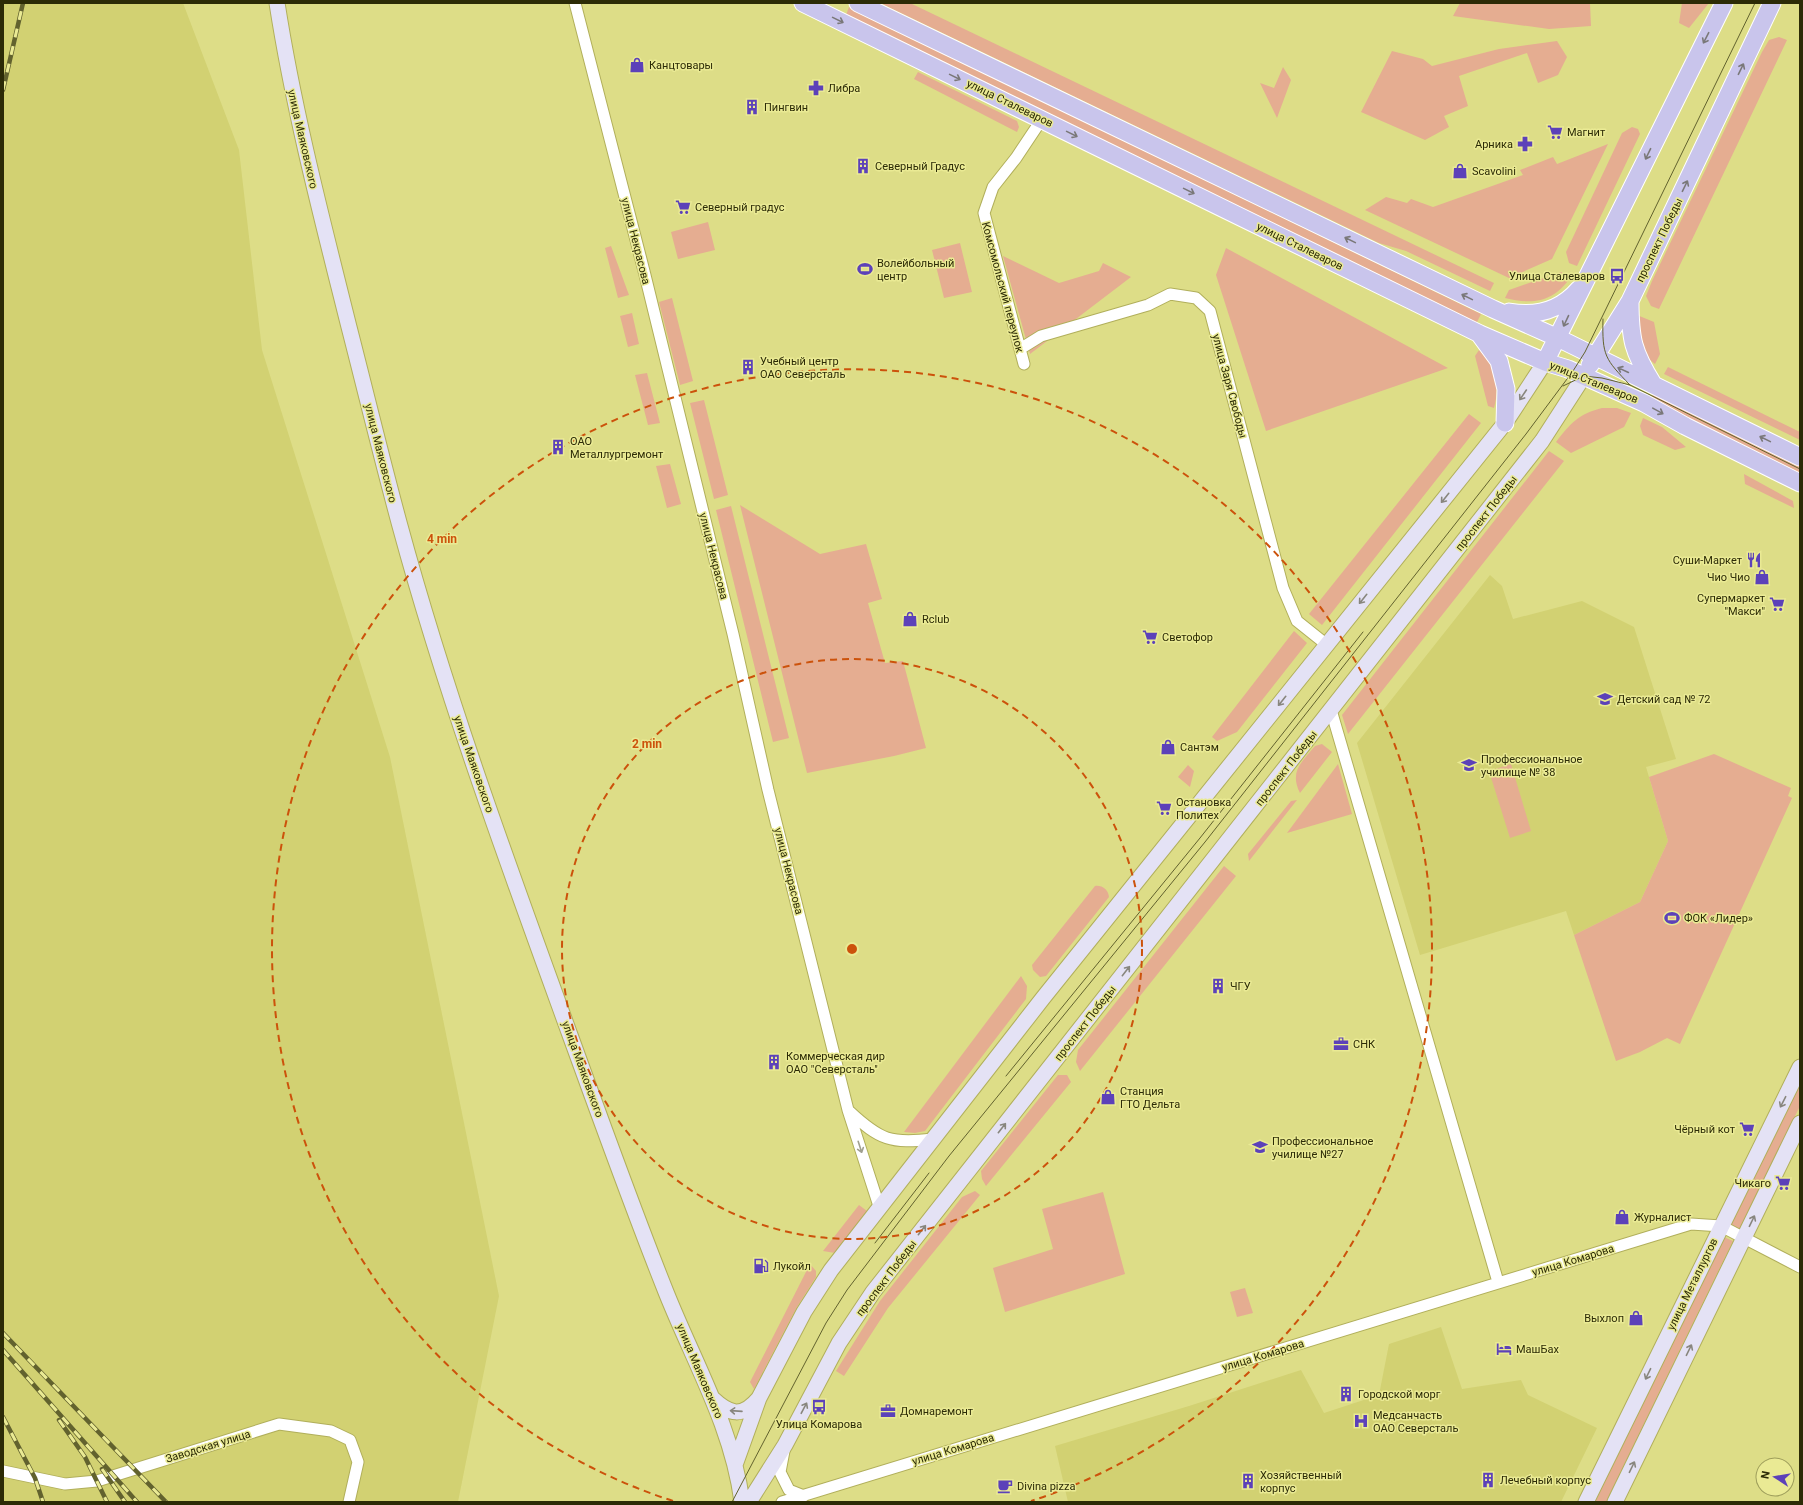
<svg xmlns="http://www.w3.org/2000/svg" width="1803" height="1505" font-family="Roboto,sans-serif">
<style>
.built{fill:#d2d172}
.green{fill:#e5ad91}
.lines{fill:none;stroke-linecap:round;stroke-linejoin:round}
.street-casing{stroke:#b1af5b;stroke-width:13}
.secondary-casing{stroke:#b1af5b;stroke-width:17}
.primary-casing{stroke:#fff;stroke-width:19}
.street{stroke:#fff;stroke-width:11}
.secondary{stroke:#e4e2f5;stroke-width:15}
.primary{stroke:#c9c5ec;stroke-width:17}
.tram{stroke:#62622e;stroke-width:1}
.rail-casing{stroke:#62622e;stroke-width:4.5}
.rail{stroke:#eaea94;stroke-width:3;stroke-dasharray:9;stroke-linecap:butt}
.oneway{stroke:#7a7879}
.oneway2{stroke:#88867e}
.oneway3{stroke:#a0a08f}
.ring{fill:none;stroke:#cc520b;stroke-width:2;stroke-dasharray:7 5}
.labels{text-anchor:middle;stroke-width:3;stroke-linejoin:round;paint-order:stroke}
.poi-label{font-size:11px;fill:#2c2b06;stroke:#eaea94;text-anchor:start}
.street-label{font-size:11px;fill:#2c2b06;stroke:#eaea94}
.centre{fill:#cc520b;stroke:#eaea94;stroke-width:2}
.ring-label{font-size:12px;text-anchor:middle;font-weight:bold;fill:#cc520b;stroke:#eaea94;stroke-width:3;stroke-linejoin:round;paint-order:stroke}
</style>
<rect width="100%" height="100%" fill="#dddd87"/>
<path class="built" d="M3 3H183L239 150 262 350 390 757 499 1296 458 1502H3Z
M1490 575 1502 586 1513 619 1582 601 1634 627 1676 759 1646 767 1668 841 1640 902 1574 935 1566 911 1420 955 1357 743Z
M1441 1327 1462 1389 1521 1380 1528 1395 1597 1428 1561 1502H1068L1055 1446 1189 1406 1301 1370 1324 1413 1379 1395 1389 1344Z"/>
<path class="green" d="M880 3H910L1494 283 1490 291 1406 251 1379 243Z
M1460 3H1563L1566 4 1567 3H1590L1591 26 1549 29 1453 16Z
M1682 3H1709L1689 28 1679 23Z
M849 7 1481 314 1476 324 846 15Z
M1779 37 1787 40 1659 309 1651 306 1646 296 1652 281 1762 52 1769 40Z
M1557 41 1567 57 1558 75 1538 83 1527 53 1459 76 1468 106 1444 116 1449 127 1425 140 1361 112 1392 51 1423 59 1432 66 1499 49Z
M1283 67 1291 80 1277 118 1260 83 1274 88Z
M918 72 1017 121 1019 127 1017 132 914 79Z
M1632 127 1638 129 1640 134 1577 266 1569 263 1566 252 1622 133Z
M1608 144 1552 259 1509 278 1365 210 1386 197 1407 203 1411 199 1433 207 1523 175 1520 170 1553 157 1557 164Z
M708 222 715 250 678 259 671 232Z
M960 243 972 292 944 298 932 250Z
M611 246 629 295 618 298 605 248Z
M1226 248 1448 368 1266 431 1216 275Z
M1003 256 1059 283 1099 271 1103 263 1131 277 1030 354Z
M1561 272 1571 277C1553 302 1534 305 1505 298L1509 290Z
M672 298 693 381 680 385 659 302Z
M632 313 639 344 628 347 620 316Z
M1637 315 1654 322 1660 354 1655 364C1636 350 1639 336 1637 315Z
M1479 350C1482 353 1488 357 1490 361 1498 375 1498 394 1494 408L1488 406 1475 356Z
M1668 367 1800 432V440L1664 374Z
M647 373 660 423 648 425 635 375Z
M1654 393 1800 465V474L1650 400Z
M704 400 728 495 714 499 690 403Z
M1602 408H1617L1631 413 1624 427 1571 453 1556 442C1571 423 1578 414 1602 408Z
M1469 414 1481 423 1322 625 1309 614Z
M1643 418 1662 427 1686 447 1675 450 1643 435 1640 426Z
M1549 451 1564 461 1348 734 1342 715Z
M670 464 681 504 667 508 656 466Z
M1744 474 1793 501 1794 508 1745 484Z
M740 505 820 554 866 544 882 599 868 603 885 663 903 661 926 748 894 756 807 773Z
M731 506 789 738 773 742 716 510Z
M1294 631 1307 643 1237 732 1217 741 1212 737Z
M1322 744 1332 752 1300 793C1289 771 1302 762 1315 746Z
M1714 754 1791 788 1788 796 1792 798 1680 1044 1667 1038 1640 1052 1616 1061 1574 935 1640 902 1668 841 1649 777Z
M1338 764 1352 814 1287 833Z
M1511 764 1531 831 1510 838 1489 771Z
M1188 765 1194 771 1190 787 1178 777Z
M1297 800 1249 861 1248 854 1291 801Z
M1224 866 1236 876 1080 1071 1076 1062 1078 1050Z
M1095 886C1102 885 1108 889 1109 897L1046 976 1040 977 1033 970 1032 965Z
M1021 976 1027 986 1026 999 925 1131 915 1133 904 1132Z
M1058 1075H1067L1071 1082 986 1186 982 1179 981 1171Z
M1800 1082V1106L1740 1229 1730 1224Z
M975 1191 980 1195 888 1308 844 1376 836 1371 880 1301 962 1197Z
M1103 1192 1125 1274 1005 1312 993 1268 1053 1249 1042 1209Z
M859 1205 867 1211 835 1253 823 1251Z
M1724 1237 1733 1241 1606 1502H1595Z
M810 1264 816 1271V1277L797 1307 754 1389 750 1382Z
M1245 1288 1253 1313 1237 1317 1230 1292Z"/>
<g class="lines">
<g class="street-casing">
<path id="street" d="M575 3 645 275 733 634 768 790 848 1110 879 1206
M1020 349 1041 336 1148 305 1170 294 1196 298 1210 311 1283 588 1297 621 1327 645
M1024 364 984 213 993 187 1016 158 1042 119
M1331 710 1498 1282
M850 1112C880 1140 891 1144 932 1139
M784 1451 780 1472 789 1490 804 1496
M3 1471 65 1484 97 1481 279 1424 331 1431 350 1440 358 1462 349 1502
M782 1502 1691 1224 1721 1226 1800 1267"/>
</g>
<g class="secondary-casing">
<path id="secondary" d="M277 3C294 112 322 219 349 327 366 393 382 460 400 526 447 699 509 867 570 1035 601 1120 631 1204 664 1287 692 1359 732 1425 742 1502
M712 1398C730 1415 742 1418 759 1398
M735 1465 759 1398 804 1312 831 1270 1043 998 1505 423 1545 362
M749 1502 785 1445 839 1343 873 1292 1542 441 1584 376
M1586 1502 1800 1067
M1615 1502 1800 1123"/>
</g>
<g class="primary-casing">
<path id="primary" d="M803 3 1480 334 1545 362 1568 369 1644 403 1685 426 1800 483
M858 3 1493 309 1558 338 1800 457
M1630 301C1630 339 1633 352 1653 384
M1509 312C1536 317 1561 310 1579 289
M1480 335 1499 361 1506 389 1505 423
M1545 362 1724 3
M1590 365 1630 301 1772 3"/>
</g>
<use href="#street" class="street"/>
<use href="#secondary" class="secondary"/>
<use href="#primary" class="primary"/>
<path class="tram" d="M1603 319C1602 356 1605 359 1630 385
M1563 386 1584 376 1602 378 1630 385 1800 469
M1006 1076 1200 838 1363 632
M875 1243 929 1173
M732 1502 826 1323 847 1290 949 1156 1205 842 1526 434 1573 371 1585 352 1755 3"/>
<g class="rail-casing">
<path id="rail" d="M3 90 23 3
M3 1333 166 1502
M3 1350 137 1502
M3 1417 35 1478 43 1502
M59 1420 85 1457 107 1502
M102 1469 125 1502"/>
</g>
<use href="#rail" class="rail"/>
</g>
<defs><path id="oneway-shaft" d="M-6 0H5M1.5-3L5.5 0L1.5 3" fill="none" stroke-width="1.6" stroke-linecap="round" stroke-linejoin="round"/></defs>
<g class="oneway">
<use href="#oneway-shaft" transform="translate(838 20) rotate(26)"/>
<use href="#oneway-shaft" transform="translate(1706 38) rotate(117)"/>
<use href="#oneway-shaft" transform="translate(1741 69) rotate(-64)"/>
<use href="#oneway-shaft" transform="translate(955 77) rotate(26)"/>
<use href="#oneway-shaft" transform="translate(1072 134) rotate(26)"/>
<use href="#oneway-shaft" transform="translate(1648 154) rotate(116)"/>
<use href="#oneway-shaft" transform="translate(1685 186) rotate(-64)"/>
<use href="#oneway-shaft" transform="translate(1189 191) rotate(26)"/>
<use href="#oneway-shaft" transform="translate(1350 240) rotate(-154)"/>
<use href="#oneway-shaft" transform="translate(1467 297) rotate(-154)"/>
<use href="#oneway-shaft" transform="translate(1566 321) rotate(115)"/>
<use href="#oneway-shaft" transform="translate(1623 370) rotate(-155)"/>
<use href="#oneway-shaft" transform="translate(1658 411) rotate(29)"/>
<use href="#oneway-shaft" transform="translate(1765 439) rotate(-154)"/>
</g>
<g class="oneway2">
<use href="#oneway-shaft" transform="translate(1523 395) rotate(124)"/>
<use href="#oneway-shaft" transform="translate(1445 498) rotate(129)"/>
<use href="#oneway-shaft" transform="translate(1363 599) rotate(129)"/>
<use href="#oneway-shaft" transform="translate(1282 701) rotate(129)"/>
<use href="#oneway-shaft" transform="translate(1126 971) rotate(-52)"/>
<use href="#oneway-shaft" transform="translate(1783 1102) rotate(117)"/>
<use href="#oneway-shaft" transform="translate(1002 1128) rotate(-52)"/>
<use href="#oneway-shaft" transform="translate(1752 1221) rotate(-64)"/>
<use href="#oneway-shaft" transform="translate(922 1230) rotate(-52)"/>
<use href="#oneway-shaft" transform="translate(1689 1350) rotate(-64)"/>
<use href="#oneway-shaft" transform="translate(1648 1374) rotate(116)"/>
<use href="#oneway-shaft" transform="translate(804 1408) rotate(-62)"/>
<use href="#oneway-shaft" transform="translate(736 1411) rotate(-176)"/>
<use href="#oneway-shaft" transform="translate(1632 1467) rotate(-64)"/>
</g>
<use class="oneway3" href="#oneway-shaft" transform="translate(860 1147) rotate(72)"/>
<g class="ring">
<circle cx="852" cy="949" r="290"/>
<path d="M673 1501A580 580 0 1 1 1031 1501"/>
</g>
<defs>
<g id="shop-bare" transform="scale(1.2)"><path d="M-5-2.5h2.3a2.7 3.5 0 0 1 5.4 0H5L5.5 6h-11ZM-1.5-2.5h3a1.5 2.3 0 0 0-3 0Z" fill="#5c41b9" stroke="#eaea94" stroke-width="2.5" paint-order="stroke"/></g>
<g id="pharmacy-bare" transform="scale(1.2)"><path d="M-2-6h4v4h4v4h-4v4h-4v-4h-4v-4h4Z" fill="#5c41b9" stroke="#eaea94" stroke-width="2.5" paint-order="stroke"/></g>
<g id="building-bare" transform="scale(1.2)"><path d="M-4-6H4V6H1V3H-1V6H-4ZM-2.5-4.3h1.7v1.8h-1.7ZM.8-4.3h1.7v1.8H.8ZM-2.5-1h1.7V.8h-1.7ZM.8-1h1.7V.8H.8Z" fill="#5c41b9" stroke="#eaea94" stroke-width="2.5" paint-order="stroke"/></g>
<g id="supermarket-bare" transform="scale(1.2)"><path d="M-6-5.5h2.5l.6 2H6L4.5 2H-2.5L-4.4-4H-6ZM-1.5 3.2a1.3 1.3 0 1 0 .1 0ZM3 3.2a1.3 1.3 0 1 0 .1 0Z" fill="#5c41b9" stroke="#eaea94" stroke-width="2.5" paint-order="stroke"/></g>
<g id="stadium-bare" transform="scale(1.2)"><path d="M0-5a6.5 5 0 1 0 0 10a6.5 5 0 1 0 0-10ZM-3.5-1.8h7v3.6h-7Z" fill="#5c41b9" stroke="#eaea94" stroke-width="2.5" paint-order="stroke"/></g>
<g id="bus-bare" transform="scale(1.2)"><path d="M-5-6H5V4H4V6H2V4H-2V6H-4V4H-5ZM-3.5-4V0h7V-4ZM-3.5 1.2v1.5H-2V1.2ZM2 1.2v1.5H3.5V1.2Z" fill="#5c41b9" stroke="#eaea94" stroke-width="2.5" paint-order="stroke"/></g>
<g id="restaurant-bare" transform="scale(1.2)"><path d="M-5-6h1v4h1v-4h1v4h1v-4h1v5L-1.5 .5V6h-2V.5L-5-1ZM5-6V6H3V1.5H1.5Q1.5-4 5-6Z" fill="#5c41b9" stroke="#eaea94" stroke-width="2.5" paint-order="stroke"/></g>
<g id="school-bare" transform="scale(1.2)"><path d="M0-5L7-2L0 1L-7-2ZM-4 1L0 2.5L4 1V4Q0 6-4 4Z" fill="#5c41b9" stroke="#eaea94" stroke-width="2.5" paint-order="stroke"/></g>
<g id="university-bare" transform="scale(1.2)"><path d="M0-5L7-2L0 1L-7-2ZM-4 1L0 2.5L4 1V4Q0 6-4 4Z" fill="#5c41b9" stroke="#eaea94" stroke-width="2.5" paint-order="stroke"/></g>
<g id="office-bare" transform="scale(1.2)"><path d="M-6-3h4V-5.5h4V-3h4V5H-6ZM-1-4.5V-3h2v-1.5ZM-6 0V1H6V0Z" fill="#5c41b9" stroke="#eaea94" stroke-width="2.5" paint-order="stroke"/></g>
<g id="fuel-bare" transform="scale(1.2)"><path d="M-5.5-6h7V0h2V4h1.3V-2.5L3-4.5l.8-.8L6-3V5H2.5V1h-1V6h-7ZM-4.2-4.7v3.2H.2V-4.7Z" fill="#5c41b9" stroke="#eaea94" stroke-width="2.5" paint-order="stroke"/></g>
<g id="hotel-bare" transform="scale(1.2)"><path d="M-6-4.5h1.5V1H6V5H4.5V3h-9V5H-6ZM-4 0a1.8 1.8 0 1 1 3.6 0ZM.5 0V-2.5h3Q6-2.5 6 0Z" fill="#5c41b9" stroke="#eaea94" stroke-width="2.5" paint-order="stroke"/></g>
<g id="hospital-bare" transform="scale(1.2)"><path d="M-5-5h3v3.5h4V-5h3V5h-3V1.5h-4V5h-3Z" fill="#5c41b9" stroke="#eaea94" stroke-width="2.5" paint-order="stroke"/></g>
<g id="cafe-bare" transform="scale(1.2)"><path d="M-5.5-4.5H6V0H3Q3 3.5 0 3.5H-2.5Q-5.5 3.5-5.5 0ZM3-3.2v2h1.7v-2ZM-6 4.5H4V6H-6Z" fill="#5c41b9" stroke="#eaea94" stroke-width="2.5" paint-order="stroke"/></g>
</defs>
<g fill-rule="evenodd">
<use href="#shop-bare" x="637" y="65"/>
<use href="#pharmacy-bare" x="816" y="88"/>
<use href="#building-bare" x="752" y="107"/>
<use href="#supermarket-bare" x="1555" y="132"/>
<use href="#pharmacy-bare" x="1525" y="144"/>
<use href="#building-bare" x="863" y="166"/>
<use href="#shop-bare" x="1460" y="171"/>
<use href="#supermarket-bare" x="683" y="207"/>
<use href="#stadium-bare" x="865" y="269"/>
<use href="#bus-bare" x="1617" y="276"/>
<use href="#building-bare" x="748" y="367"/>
<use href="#building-bare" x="558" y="447"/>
<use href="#restaurant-bare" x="1754" y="560"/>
<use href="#shop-bare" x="1762" y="577"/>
<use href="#supermarket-bare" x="1777" y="604"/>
<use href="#shop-bare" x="910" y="619"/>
<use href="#supermarket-bare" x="1150" y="637"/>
<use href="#school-bare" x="1605" y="699"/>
<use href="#shop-bare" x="1168" y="747"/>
<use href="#university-bare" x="1469" y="765"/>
<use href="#supermarket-bare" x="1164" y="808"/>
<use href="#stadium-bare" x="1672" y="918"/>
<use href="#building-bare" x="1218" y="986"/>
<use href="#office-bare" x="1341" y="1044"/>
<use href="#building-bare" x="774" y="1062"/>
<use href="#shop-bare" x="1108" y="1097"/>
<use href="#supermarket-bare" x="1747" y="1129"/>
<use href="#university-bare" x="1260" y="1147"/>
<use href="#supermarket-bare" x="1783" y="1183"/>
<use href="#shop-bare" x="1622" y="1217"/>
<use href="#fuel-bare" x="761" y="1266"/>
<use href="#shop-bare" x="1636" y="1318"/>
<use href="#hotel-bare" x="1504" y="1349"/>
<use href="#building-bare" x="1346" y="1394"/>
<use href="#bus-bare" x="819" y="1407"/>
<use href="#office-bare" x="888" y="1411"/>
<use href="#hospital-bare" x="1361" y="1421"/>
<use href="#building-bare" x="1488" y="1480"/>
<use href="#building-bare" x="1248" y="1481"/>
<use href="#cafe-bare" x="1005" y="1486"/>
</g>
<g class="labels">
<g class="poi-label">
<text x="649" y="69">Канцтовары</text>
<text x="828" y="92">Либра</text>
<text x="764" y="111">Пингвин</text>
<text x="1567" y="136">Магнит</text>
<text x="1513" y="148" text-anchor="end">Арника</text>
<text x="875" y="170">Северный Градус</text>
<text x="1472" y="175">Scavolini</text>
<text x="695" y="211">Северный градус</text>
<text x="877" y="267">Волейбольный<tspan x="877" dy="13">центр</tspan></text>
<text x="1605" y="280" text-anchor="end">Улица Сталеваров</text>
<text x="760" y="365">Учебный центр<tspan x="760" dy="13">ОАО Северсталь</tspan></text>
<text x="570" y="445">OAO<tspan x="570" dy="13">Металлургремонт</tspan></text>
<text x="1742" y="564" text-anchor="end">Суши-Маркет</text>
<text x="1750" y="581" text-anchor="end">Чио Чио</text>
<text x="1765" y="602" text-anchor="end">Супермаркет<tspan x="1765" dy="13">"Макси"</tspan></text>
<text x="922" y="623">Rclub</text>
<text x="1162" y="641">Светофор</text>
<text x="1617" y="703">Детский сад № 72</text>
<text x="1180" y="751">Сантэм</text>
<text x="1481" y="763">Профессиональное<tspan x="1481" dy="13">училище № 38</tspan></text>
<text x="1176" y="806">Остановка<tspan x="1176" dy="13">Политех</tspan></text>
<text x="1684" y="922">ФОК «Лидер»</text>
<text x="1230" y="990">ЧГУ</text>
<text x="1353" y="1048">СНК</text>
<text x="786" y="1060">Коммерческая дир<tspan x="786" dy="13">ОАО "Северсталь"</tspan></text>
<text x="1120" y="1095">Станция<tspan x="1120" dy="13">ГТО Дельта</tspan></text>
<text x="1735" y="1133" text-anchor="end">Чёрный кот</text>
<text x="1272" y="1145">Профессиональное<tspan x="1272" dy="13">училище №27</tspan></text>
<text x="1771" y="1187" text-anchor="end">Чикаго</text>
<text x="1634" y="1221">Журналист</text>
<text x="773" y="1270">Лукойл</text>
<text x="1624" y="1322" text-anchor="end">Выхлоп</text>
<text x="1516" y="1353">МашБах</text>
<text x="1358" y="1398">Городской морг</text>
<text x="900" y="1415">Домнаремонт</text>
<text x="1373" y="1419">Медсанчасть<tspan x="1373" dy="13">ОАО Северсталь</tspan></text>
<text x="819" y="1428" text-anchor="middle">Улица Комарова</text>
<text x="1260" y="1479">Хозяйственный<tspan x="1260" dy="13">корпус</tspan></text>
<text x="1500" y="1484">Лечебный корпус</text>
<text x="1017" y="1490">Divina pizza</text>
</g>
<g class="street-label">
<text transform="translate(1010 103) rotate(26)" y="4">улица Сталеваров</text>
<text transform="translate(303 139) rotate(77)" y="4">улица Маяковского</text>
<text transform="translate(1659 240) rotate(-64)" y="4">проспект Победы</text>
<text transform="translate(636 241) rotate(76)" y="4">улица Некрасова</text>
<text transform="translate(1300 246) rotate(26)" y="4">улица Сталеваров</text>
<text transform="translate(1003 287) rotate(75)" y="4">Комсомольский переулок</text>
<text transform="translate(1594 382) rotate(22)" y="4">улица Сталеваров</text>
<text transform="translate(1230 386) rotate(75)" y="4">улица Заря Свободы</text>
<text transform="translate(381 453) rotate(76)" y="4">улица Маяковского</text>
<text transform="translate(1486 513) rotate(-52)" y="4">проспект Победы</text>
<text transform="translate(714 556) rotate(76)" y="4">улица Некрасова</text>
<text transform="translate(474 764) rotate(71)" y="4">улица Маяковского</text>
<text transform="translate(1286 768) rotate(-52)" y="4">проспект Победы</text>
<text transform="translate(789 871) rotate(76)" y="4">улица Некрасова</text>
<text transform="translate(1085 1023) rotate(-52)" y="4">проспект Победы</text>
<text transform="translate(583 1069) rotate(70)" y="4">улица Маяковского</text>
<text transform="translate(1573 1260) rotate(-17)" y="4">улица Комарова</text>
<text transform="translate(886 1278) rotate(-53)" y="4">проспект Победы</text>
<text transform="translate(1692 1284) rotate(-64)" y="4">улица Металлургов</text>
<text transform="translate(1263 1355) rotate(-17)" y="4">улица Комарова</text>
<text transform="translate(700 1371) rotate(67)" y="4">улица Маяковского</text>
<text transform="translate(208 1446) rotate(-17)" y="4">Заводская улица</text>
<text transform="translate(953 1449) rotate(-17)" y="4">улица Комарова</text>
</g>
</g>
<circle cx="852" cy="949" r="6" class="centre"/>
<g class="ring-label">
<text x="442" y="543">4 min</text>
<text x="647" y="748">2 min</text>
</g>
<rect width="1803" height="1505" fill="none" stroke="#2c2b06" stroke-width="8"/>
<g transform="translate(1775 1477) rotate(282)"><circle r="19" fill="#eaea94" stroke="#9e9e5b"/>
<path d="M0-3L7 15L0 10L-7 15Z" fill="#5c41b9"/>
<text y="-6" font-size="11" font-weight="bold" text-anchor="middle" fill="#2c2b06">N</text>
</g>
</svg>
